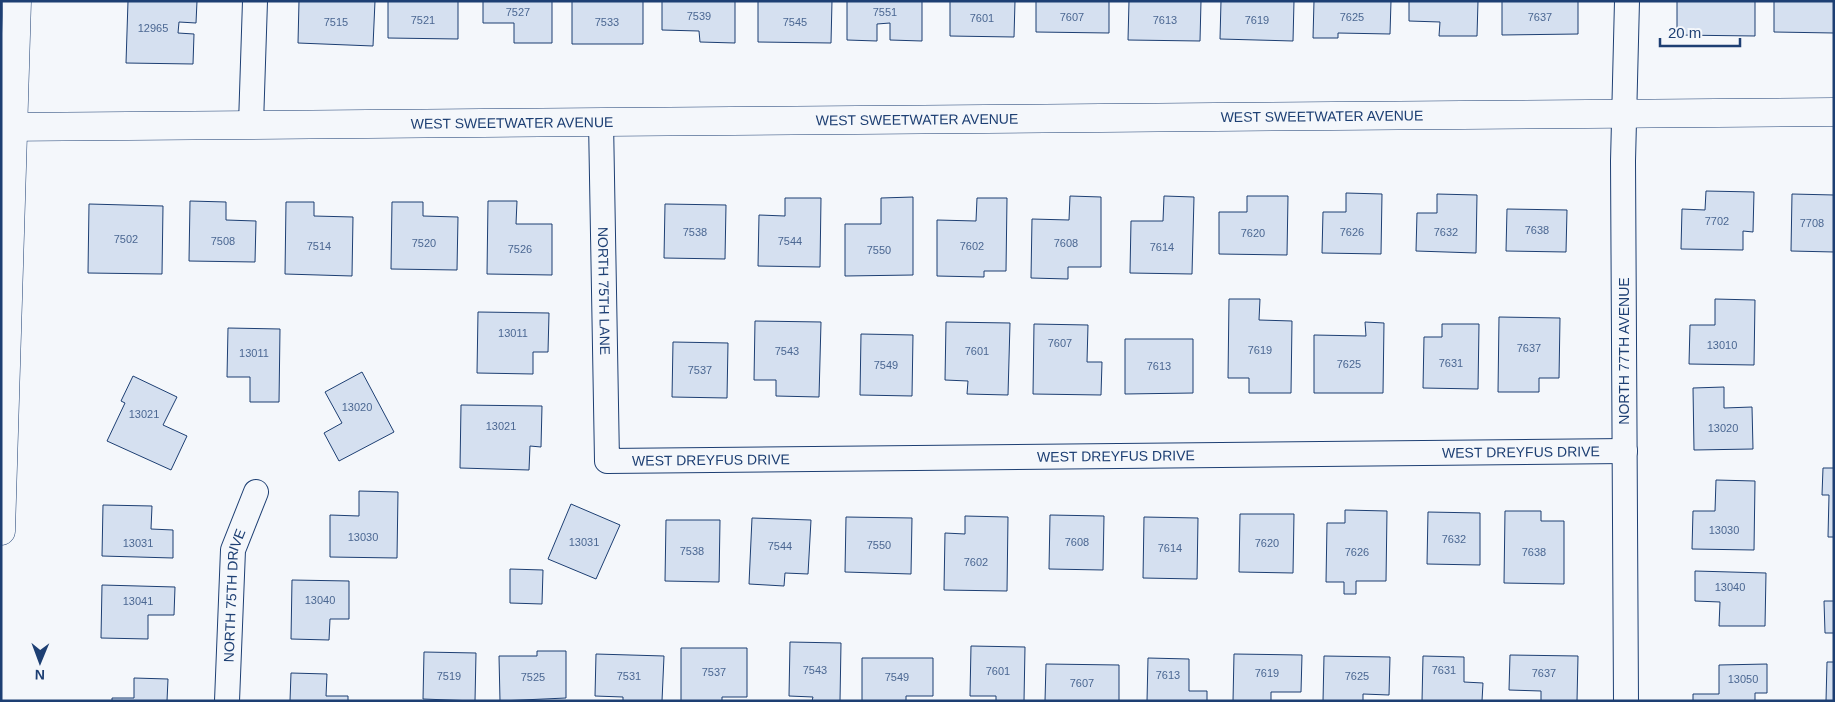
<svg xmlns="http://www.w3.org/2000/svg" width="1835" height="702" font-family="Helvetica,sans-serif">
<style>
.building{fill:#d5e0f0;stroke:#1d3f73}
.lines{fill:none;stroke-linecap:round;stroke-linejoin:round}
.street-casing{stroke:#1d3f73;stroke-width:26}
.secondary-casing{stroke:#1d3f73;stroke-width:29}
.street{stroke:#f4f7fb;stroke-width:24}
.secondary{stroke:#f4f7fb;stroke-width:28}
.labels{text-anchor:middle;stroke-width:4;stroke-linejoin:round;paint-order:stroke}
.number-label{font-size:11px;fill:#4b6792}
.street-label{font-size:14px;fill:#1d3f73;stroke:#f4f7fb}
</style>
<rect width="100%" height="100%" fill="#f4f7fb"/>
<path class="building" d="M128 1H197L196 23 179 22 178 33 194 34 193 64 126 63Z
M299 1H375L373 46 298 43Z
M388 1H458V39L388 38Z
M483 1H552V43H514V23H483Z
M572 1H643V44H572Z
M662 1H735V43L700 42 699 31 662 30Z
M758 1H832L831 43 758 42Z
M847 1H922V41L890 40V23L877 24V41L847 40Z
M950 1H1015L1014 37 950 36Z
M1036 1H1109V33L1036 32Z
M1129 1H1201L1200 41 1128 40Z
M1221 1H1294L1293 41 1220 39Z
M1314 1H1391L1390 34 1338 33V38H1313Z
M1409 1H1478L1477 36H1439L1440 22 1409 21Z
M1502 1H1578V34L1502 35Z
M1677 1H1755V36L1677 35Z
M1774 1H1834V33L1774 32Z
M1706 191 1754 192 1753 232 1743 231V250L1681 249 1682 209 1705 210Z
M1346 193 1382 194 1381 254 1322 253 1323 212H1346Z
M1437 194 1477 195 1476 253 1416 251 1417 213H1437Z
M1792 194 1834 195V252L1791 251Z
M1070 196 1101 197V267H1068V279L1031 278 1032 219 1069 220Z
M1164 196 1194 197 1192 274 1130 273 1131 221H1163Z
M1247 196H1288L1287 255 1219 254V212H1247Z
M913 197V275L845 276V224H881V198Z
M785 198H821L820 267 758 266 759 215 785 216Z
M977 198H1007L1006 271H984V277L937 276V220L976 221Z
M190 201 226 202V220L256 221 255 262 189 261Z
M488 201H517L516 224H552V275L487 274Z
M286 202H314V216L353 217 352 276 285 274Z
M392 202H423V216L458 217 457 270 391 269Z
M89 204 163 206 162 274 88 273Z
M665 204 726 205 725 259 664 258Z
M1507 209 1567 210 1566 252 1506 251Z
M1229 299H1260L1259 320 1292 321 1291 393H1249V378H1228Z
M1715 299 1755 300 1754 365 1689 364 1690 325H1715Z
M478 312 549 313 548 352H533V374L477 373Z
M1499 317 1560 318 1559 378H1539V392H1498Z
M755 321 821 322 819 397 776 396V380H754Z
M946 322 1010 323 1008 395 967 394 968 381 945 380Z
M1365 322 1384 323 1383 393H1314V335L1366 336Z
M1034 324 1088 325 1087 362H1102L1101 395 1033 394Z
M1442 324H1479L1478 389 1423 388 1424 337H1442Z
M228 328 280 329 279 402H250V377H227Z
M861 334 913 335 912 396 860 395Z
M1125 339H1193V393L1125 394Z
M673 342 728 343 727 398 672 397Z
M362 372 394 432 339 461 324 433 342 423 325 392Z
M133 376 177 397 163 425 187 436 171 470 107 441 125 403 121 401Z
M1724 387V408L1752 407 1753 449 1694 450 1693 388Z
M461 405 542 406 541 447 530 446 529 470 460 468Z
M1823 468H1834V537H1828L1829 495H1822Z
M1716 480 1755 481 1754 550 1692 549 1693 511H1715Z
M359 491 398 492 397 558 330 557V515L359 516Z
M571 504 620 525 596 579 548 559Z
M103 505 152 506 151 529 173 530V558L102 556Z
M1345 510 1387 511 1386 581H1356V594H1344V582H1326L1327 523H1345Z
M1505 511H1541V521H1564V584L1504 583Z
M1428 512 1480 513V565L1427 564Z
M1240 514H1294L1293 573 1239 572Z
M1050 515 1104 516 1103 570 1049 569Z
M965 516 1008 517 1007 591 944 590 945 533 965 534Z
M846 517 912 518 911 574 845 572Z
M1144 517 1198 518 1197 579 1143 578Z
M752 518 811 520 808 574 785 573 784 586 749 584Z
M666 520H720L719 582 665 581Z
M510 569 543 570 542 604 510 603Z
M1695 571 1766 573 1765 626H1719L1720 602 1695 601Z
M292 580 349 581V619H330L329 640 291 639Z
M102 585 175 587 174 615H148V639L101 638Z
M1824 601H1834V633H1825Z
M790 642 841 643 840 701H812L813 697 789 696Z
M971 646 1025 647 1024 701H996V696H970Z
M681 648H747V697H722V701H681Z
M537 651H566V698L500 701 499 656H537Z
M424 652 476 653 475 701 423 699Z
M596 654 664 656 662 701H623V697L595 696Z
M1234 654 1302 655 1301 692H1271V701H1233Z
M1510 655 1578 656 1577 701H1541V691L1509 690Z
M1324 656 1390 657 1389 695 1363 694V701H1323Z
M1423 656 1464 657V682L1483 683 1482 701H1422Z
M862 658H933V696H906V701H862Z
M1148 658 1189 659V691H1207V701H1147Z
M1827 662H1834V701H1826Z
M1046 664 1119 665V701H1045Z
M1767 664V693H1755V701H1693V694H1719V665Z
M291 673 327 674 326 696H348V701H290Z
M134 678 168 679 167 701H112V698H134Z"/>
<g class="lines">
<g class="street-casing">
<g id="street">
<path id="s1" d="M601 121 607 461 1625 451"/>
<path d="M251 124 255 1"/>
<path id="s2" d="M227 701 233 550 256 492"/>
<path d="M1626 701 1623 161 1627 1"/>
</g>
</g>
<g class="secondary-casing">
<g id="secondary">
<path id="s3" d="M1 127 1834 112"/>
<path d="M1 531 17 1"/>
</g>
</g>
<use href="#street" class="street"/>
<use href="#secondary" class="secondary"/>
</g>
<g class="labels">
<g class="number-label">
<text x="518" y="16">7527</text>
<text x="885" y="16">7551</text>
<text x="699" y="20">7539</text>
<text x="1072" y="21">7607</text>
<text x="1352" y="21">7625</text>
<text x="1540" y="21">7637</text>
<text x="982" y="22">7601</text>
<text x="423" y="24">7521</text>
<text x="1165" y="24">7613</text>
<text x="1257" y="24">7619</text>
<text x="336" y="26">7515</text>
<text x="607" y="26">7533</text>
<text x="795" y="26">7545</text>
<text x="153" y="32">12965</text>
<text x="1717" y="225">7702</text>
<text x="1812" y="227">7708</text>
<text x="1537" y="234">7638</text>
<text x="695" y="236">7538</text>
<text x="1352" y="236">7626</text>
<text x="1446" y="236">7632</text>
<text x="1253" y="237">7620</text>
<text x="126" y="243">7502</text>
<text x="223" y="245">7508</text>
<text x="790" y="245">7544</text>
<text x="424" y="247">7520</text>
<text x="1066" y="247">7608</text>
<text x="319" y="250">7514</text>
<text x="972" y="250">7602</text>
<text x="1162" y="251">7614</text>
<text x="520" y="253">7526</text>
<text x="879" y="254">7550</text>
<text x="513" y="337">13011</text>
<text x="1060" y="347">7607</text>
<text x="1722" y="349">13010</text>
<text x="1529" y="352">7637</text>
<text x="1260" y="354">7619</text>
<text x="787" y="355">7543</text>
<text x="977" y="355">7601</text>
<text x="254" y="357">13011</text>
<text x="1451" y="367">7631</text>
<text x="1349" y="368">7625</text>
<text x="886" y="369">7549</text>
<text x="1159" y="370">7613</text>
<text x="700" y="374">7537</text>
<text x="357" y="411">13020</text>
<text x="144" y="418">13021</text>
<text x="501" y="430">13021</text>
<text x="1723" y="432">13020</text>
<text x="1724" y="534">13030</text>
<text x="363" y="541">13030</text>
<text x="1454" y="543">7632</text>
<text x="584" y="546">13031</text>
<text x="1077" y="546">7608</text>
<text x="138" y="547">13031</text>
<text x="1267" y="547">7620</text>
<text x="879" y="549">7550</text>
<text x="780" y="550">7544</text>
<text x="1170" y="552">7614</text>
<text x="692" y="555">7538</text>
<text x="1357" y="556">7626</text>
<text x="1534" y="556">7638</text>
<text x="976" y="566">7602</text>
<text x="1730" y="591">13040</text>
<text x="320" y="604">13040</text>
<text x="138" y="605">13041</text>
<text x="815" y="674">7543</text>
<text x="1444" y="674">7631</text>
<text x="998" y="675">7601</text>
<text x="714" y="676">7537</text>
<text x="1267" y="677">7619</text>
<text x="1544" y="677">7637</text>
<text x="1168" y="679">7613</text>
<text x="449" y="680">7519</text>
<text x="629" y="680">7531</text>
<text x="1357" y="680">7625</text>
<text x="533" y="681">7525</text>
<text x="897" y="681">7549</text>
<text x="1743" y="683">13050</text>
<text x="1082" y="687">7607</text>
</g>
<g class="street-label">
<text dy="5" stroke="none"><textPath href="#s3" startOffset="1321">WEST SWEETWATER AVENUE</textPath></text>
<text dy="5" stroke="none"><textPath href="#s3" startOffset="916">WEST SWEETWATER AVENUE</textPath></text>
<text dy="5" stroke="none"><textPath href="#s3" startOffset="511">WEST SWEETWATER AVENUE</textPath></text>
<text dy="5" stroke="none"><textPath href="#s1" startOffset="170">NORTH 75TH LANE</textPath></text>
<text transform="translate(1624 351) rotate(-90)" y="5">NORTH 77TH AVENUE</text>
<text dy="5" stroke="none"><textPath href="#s1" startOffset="1254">WEST DREYFUS DRIVE</textPath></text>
<text dy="5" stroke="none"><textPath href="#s1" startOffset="849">WEST DREYFUS DRIVE</textPath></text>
<text dy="5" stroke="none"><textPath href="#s1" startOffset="444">WEST DREYFUS DRIVE</textPath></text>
<text dy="5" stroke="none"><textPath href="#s2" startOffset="106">NORTH 75TH DRIVE</textPath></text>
</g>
</g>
<rect width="1835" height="702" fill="none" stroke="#1d3f73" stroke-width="5"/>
<g transform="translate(40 662) rotate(181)" stroke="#f4f7fb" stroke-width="4" paint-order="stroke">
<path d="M0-4L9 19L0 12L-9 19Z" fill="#1d3f73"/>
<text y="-8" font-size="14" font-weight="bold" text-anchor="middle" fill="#1d3f73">N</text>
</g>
<path d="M1660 38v8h80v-8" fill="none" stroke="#1d3f73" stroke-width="2.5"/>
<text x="1668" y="38" font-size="15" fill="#1d3f73" stroke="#f4f7fb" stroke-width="4" paint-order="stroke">20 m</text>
</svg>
